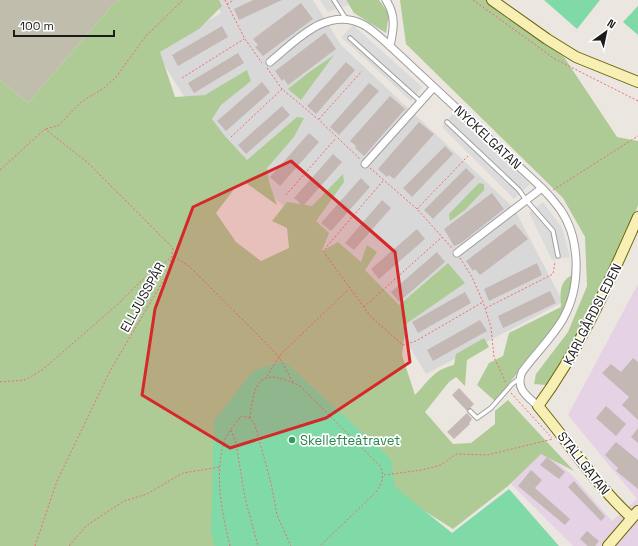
<svg xmlns="http://www.w3.org/2000/svg" width="638" height="546" font-family="'Space Grotesk',sans-serif">
<style>
.residential{fill:#d9d8d8}
.industrial{fill:#e5d2e5}
.construction{fill:#c0bdac}
.forest{fill:#aecb96}
.pitch{fill:#7fdaa7}
.parking{fill:#dbdbdb}
.building{fill:#c3b8b4}
.lines{fill:none;stroke-linecap:round;stroke-linejoin:round}
.lane-casing{stroke:#9f9f9f;stroke-width:5.5}
.street-casing{stroke:#9f9f9f;stroke-width:9}
.secondary-casing{stroke:#6c6508;stroke-width:12}
.path{stroke:#f56872;stroke-width:1;stroke-dasharray:2 2;stroke-linecap:butt}
.lane{stroke:#fff;stroke-width:3.5}
.street{stroke:#fff;stroke-width:7}
.secondary{stroke:#f7efb4;stroke-width:10}
.marked{fill:#d62828;fill-opacity:0.2;stroke:#d62828;stroke-width:3;stroke-linejoin:round}
.leisure-dot{fill:#2e9e5b;stroke:#fff;stroke-width:1.5}
.labels{text-anchor:middle;stroke-width:3.5;stroke-linejoin:round;paint-order:stroke}
.street-label{font-size:13px;fill:#1b1b1b;stroke:#fff}
.leisure-label{font-size:13px;fill:#27864d;stroke:#fff;text-anchor:start}
</style>
<rect width="100%" height="100%" fill="#ece6e0"/>
<path class="residential" d="M215 0H313L341 45 514 208 563 302 426 374 388 311 202 125 156 52 221 13Z"/>
<path class="industrial" d="M638 284V546H573L511 484 542 450 572 475 612 521 637 499 568 415Z"/>
<path class="construction" d="M0 0H119L109 9 28 103 0 80Z"/>
<path class="forest" d="M119 0H219L222 6 199 29 160 52 175 97 205 95 247 70 251 81 221 105 212 119 224 135 247 160 297 117 304 118 294 137 267 168 269 182 277 205 246 183 238 184 216 213 236 242 261 261 289 248 287 228 272 221 287 202 312 206 343 174 344 182 316 221 329 233 322 251 338 242 361 262 367 245 377 252 365 270 399 305 448 263 465 283 406 324 402 355 415 395C429 381 433 370 454 365L456 354 484 338 489 347 467 360 465 386 456 377 449 382 425 412 453 444 471 443 495 424V411L508 400 574 471 541 454 508 486 453 529 396 493 338 546H0V80L28 103 109 9Z
M346 0H379L389 14 386 33 354 13Z
M400 0H486L564 57 617 137 638 141V205L630 227 562 364 546 385 534 384 536 374 568 332 587 286 585 237 563 198 406 44Z
M334 55 301 100 288 89 308 73Z
M479 183 484 184V190L465 210 450 221 449 214Z
M574 274 571 292 562 317 495 401 477 385 489 363 503 356 509 333 561 307C560 292 559 281 574 274Z"/>
<path class="pitch" d="M544 0H600L577 29Z
M638 6V35L623 22Z
M284 361 391 459 395 487 452 533 509 489 559 546H215L211 533 214 421 253 371Z"/>
<path class="parking" d="M320 0H346L349 5 328 12Z
M353 25 422 87 411 101 341 37Z
M453 114 530 184 514 199 442 127Z
M543 202 562 228 570 257 552 260 529 213Z"/>
<path class="building" d="M253 0H282L239 20 234 9Z
M301 3 313 19 263 56 255 47 258 45 253 39Z
M222 26 228 37 178 66 172 55Z
M325 33 336 49 288 85 284 79 282 81 275 71Z
M238 53 244 63 194 93 188 83Z
M346 62 355 70 316 114 307 106Z
M262 82 270 92 226 131 217 121Z
M369 83 379 91 339 135 330 127Z
M390 96 405 109 364 156 355 148 356 146 350 141Z
M282 106 290 115 246 154 238 145Z
M419 122 434 134 394 179 389 175 387 177 378 169Z
M309 133 319 142 280 186 270 177Z
M445 146 453 154 412 197 403 188Z
M333 154 342 162 303 206 294 198Z
M466 168 475 177 433 219 424 210Z
M361 178 370 187 331 231 321 223Z
M492 193 504 209 461 243 454 246 444 229Z
M382 200 391 208 354 250 345 243Z
M515 224 528 239 480 275 475 269 473 271 466 261Z
M417 229 425 239 379 279 371 269Z
M437 252 445 262 399 302 391 292Z
M537 263 542 275 489 301 484 289Z
M550 291 556 303 503 328 498 316Z
M465 292 471 303 418 333 412 322Z
M480 320 487 331 433 361 427 350Z
M633 358 638 362V420L622 405 629 397 602 373 611 364 621 372Z
M459 388 474 404 467 411 452 395Z
M606 406 626 424 616 436 596 418Z
M467 413 472 419 469 423 470 424 454 439 447 432Z
M638 428V443L631 437Z
M616 442 638 460V489L616 471 618 468 605 455Z
M547 457 565 472 559 479 540 465Z
M531 470 542 480 535 488 570 519 565 525 518 486Z
M574 481 604 515 605 517 601 521 568 487Z
M587 531 599 541 595 546H588L580 539Z"/>
<g class="lines">
<g class="lane-casing">
<path id="lane" d="M334 0 346 19
M350 38 421 102
M447 122 519 190 526 200 553 231 558 256
M470 411 477 418 491 408 512 384 519 379"/>
</g>
<g class="street-casing">
<path id="street" d="M386 0C396 16 394 28 390 46
M270 62C296 41 327 5 364 25 373 30 382 39 390 46L542 188C548 194 554 201 560 209 581 239 581 287 563 319 552 338 535 354 522 372 515 389 527 396 538 406
M365 164 434 87
M457 253 542 188"/>
</g>
<g class="secondary-casing">
<path id="secondary" d="M492 0 547 39 576 57 638 82
M632 518C596 485 570 444 538 406 581 348 609 282 638 217
M608 546 638 511"/>
</g>
<path class="path" d="M225 0 245 39 262 63
M473 0 555 59 638 101
M227 4 234 0
M267 68 282 89 319 120 360 159
M182 78 244 39
M319 119 362 71
M46 129 59 125 81 102 104 88 116 77 145 37 183 0
M231 137 282 89
M370 168 417 209 452 248
M0 170 45 129 87 162 173 248 169 271 110 371 57 481 35 546
M383 181 323 251 371 317 403 345 416 341 483 302
M553 190 638 136
M286 195 336 138
M417 209 468 156
M460 258 472 277 483 302 491 327 494 357 506 383
M364 307 442 237
M486 308 553 274 555 261
M267 376 281 354 349 289
M0 382 25 380 42 370 117 305 140 282 173 256 189 266 260 337 279 357 294 384
M511 393 552 438
M250 418C254 379 261 367 300 386L380 466C385 477 382 483 376 492L320 546
M231 430 236 443 245 498 258 546
M384 475 422 470 441 465 456 454 487 455 553 439
M69 546 86 526 124 501 147 494 183 473 220 467
M230 546C222 513 215 479 223 445 226 434 235 424 241 416L250 418 255 425 271 483 277 515 291 546"/>
<use href="#lane" class="lane"/>
<use href="#street" class="street"/>
<use href="#secondary" class="secondary"/>
</g>
<path class="marked" d="M291 161 395 252 410 362 326 418 230 448 142 395 155 309 193 207Z"/>
<circle class="leisure-dot" cx="292" cy="440" r="4"/>
<g class="labels">
<g class="street-label">
<text transform="translate(488 137) rotate(43)" y="5">NYCKELGATAN</text>
<text transform="translate(142 297) rotate(-61)" y="5">ELLJUSSPÅR</text>
<text transform="translate(592 314) rotate(-63)" y="5">KARLGÅRDSLEDEN</text>
<text transform="translate(584 463) rotate(52)" y="5">STALLGATAN</text>
</g>
<g class="leisure-label">
<text x="300" y="445">Skellefteåtravet</text>
</g>
</g>
<g transform="translate(606 32) rotate(33)" stroke="#ffffff" stroke-width="3" paint-order="stroke">
<path d="M0-3L7 15L0 10L-7 15Z" fill="#1b1b1b"/>
<text y="-6" font-size="11" font-weight="bold" text-anchor="middle" fill="#1b1b1b">N</text>
</g>
<path d="M14 30v6h100v-6" fill="none" stroke="#1b1b1b" stroke-width="2"/>
<text x="20" y="30" font-size="12" fill="#1b1b1b" stroke="#ffffff" stroke-width="3" paint-order="stroke">100 m</text>
</svg>
